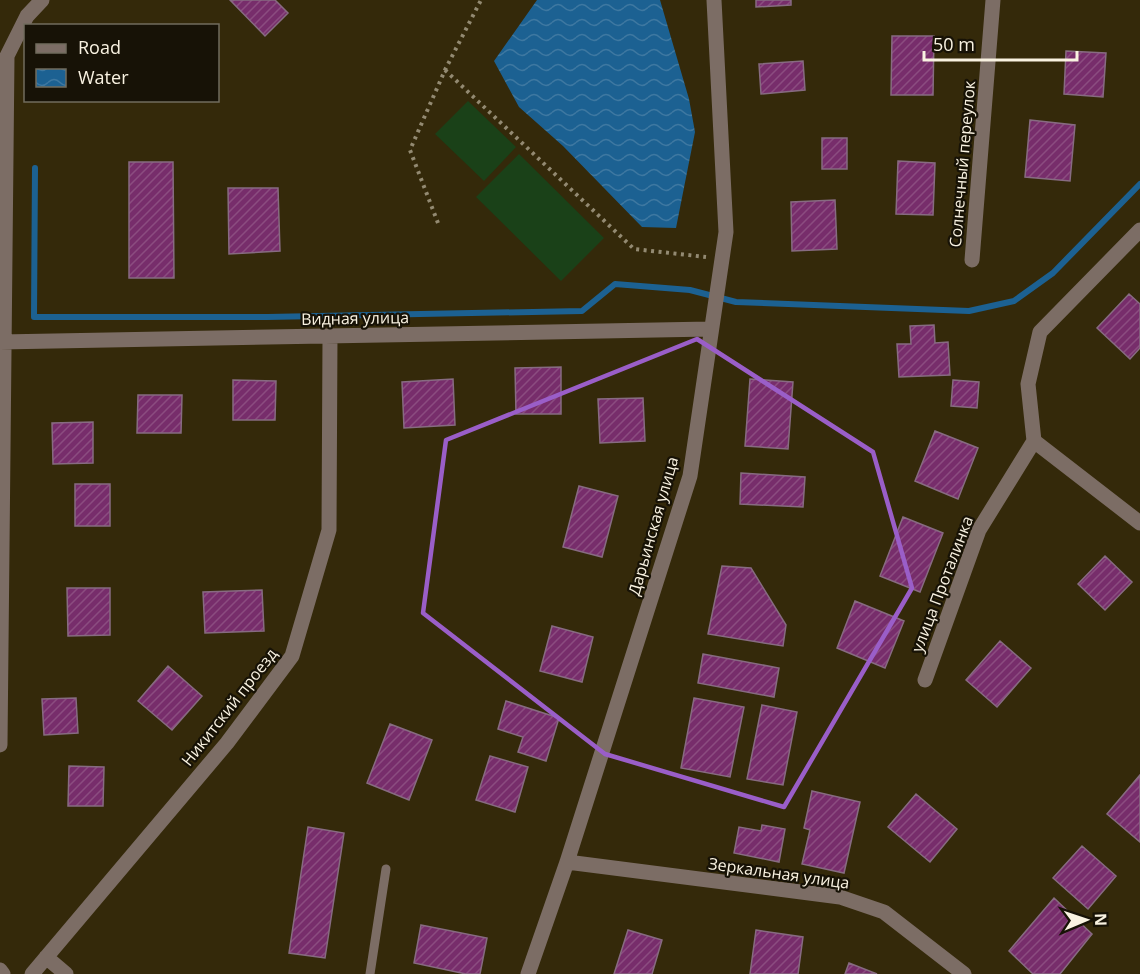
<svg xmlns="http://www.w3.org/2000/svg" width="1140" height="974" font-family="'Open Sans',sans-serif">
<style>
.garden{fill:#1a4118}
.water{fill:url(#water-waves)}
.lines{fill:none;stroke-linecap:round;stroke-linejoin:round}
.stream{stroke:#1c6192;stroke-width:6}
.building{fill:url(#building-hatch);stroke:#876b81;stroke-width:1.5}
.path{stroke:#938a72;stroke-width:4;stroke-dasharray:3 4.5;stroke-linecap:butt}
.service{stroke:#7c6d65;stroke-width:9}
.minor{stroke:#7c6d65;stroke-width:15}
.marked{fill:none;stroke:#9a5ec8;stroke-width:4.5;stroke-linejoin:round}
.labels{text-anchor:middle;stroke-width:4.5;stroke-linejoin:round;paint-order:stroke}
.street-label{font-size:16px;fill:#f9f2e1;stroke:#171206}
</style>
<defs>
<pattern id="water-waves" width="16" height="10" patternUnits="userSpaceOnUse" patternTransform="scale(1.5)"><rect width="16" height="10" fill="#1c6192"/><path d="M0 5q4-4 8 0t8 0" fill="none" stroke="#3e78a1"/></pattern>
<pattern id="building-hatch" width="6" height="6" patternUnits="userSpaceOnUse" patternTransform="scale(1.5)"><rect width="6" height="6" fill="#772d6b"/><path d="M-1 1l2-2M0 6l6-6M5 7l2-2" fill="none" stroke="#8b4c80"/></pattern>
</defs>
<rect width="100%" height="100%" fill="#34290a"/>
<path class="garden" d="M468 101 516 147 484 181 435 134Z
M519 154 604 238 561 281 476 197Z"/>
<path class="water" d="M537 0H660L689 99 695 132 676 228 642 227 563 146 519 107 494 61Z"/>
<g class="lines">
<path class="stream" d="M35 168 34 317H267L582 311 615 284 690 290 736 302 969 311 1014 301 1053 273 1140 184"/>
</g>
<path class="building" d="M230 0H275L288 13 265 36Z
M756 0H791V5L756 7Z
M892 36H934L933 95H891Z
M1066 51 1106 53 1103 97 1064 94Z
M803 61 805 90 761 94 759 64Z
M1030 120 1075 125 1070 181 1025 177Z
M822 138H847V169H822Z
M898 161 935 163 933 215 896 214Z
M129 162H173L174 278H129Z
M228 188H278L280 251 229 254Z
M835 200 837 249 792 251 791 202Z
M1129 294 1140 304V348L1130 359 1097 328Z
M934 325 935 343 948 342 950 375 899 377 897 344H911L910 326Z
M561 367V414H516L515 368Z
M453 379 455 425 404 428 402 382Z
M750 379 793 382 788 449 745 446Z
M233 380 276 381 275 420H233Z
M953 380 979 382 977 408 951 406Z
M138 395H182L181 433H137Z
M643 398 645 441 600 443 598 399Z
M93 422V463L53 464 52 423Z
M935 431 978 448 958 499 915 481Z
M741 473 805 477 803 507 740 504Z
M75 484H110V526H75Z
M579 486 618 496 602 557 563 547Z
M903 517 943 533 920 592 880 576Z
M1105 556 1132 582 1105 610 1078 584Z
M722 566 751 568 786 625 783 646 708 634Z
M67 588H110V635L68 636Z
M262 590 264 631 205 633 203 592Z
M855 601 904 621 885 668 837 648Z
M552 626 593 637 582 682 540 671Z
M1000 641 1031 668 997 707 966 680Z
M703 654 779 668 774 697 698 683Z
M168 666 202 696 172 730 138 701Z
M76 698 78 733 44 735 42 699Z
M694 698 744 707 730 777 681 768Z
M506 701 559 718 546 761 518 752 523 737 498 729Z
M762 705 797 712 783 785 747 779Z
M390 724 432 740 409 800 367 783Z
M490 756 528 767 515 812 476 800Z
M69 766 104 767 103 806H68Z
M1140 775V842L1107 814Z
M812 791 860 802 844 873 802 864 810 830 804 828Z
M916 794 957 829 930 862 888 827Z
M762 825 785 829 779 862 734 853 739 827 761 831Z
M308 827 344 833 325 958 289 953Z
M1082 846 1116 876 1088 909 1053 878Z
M1054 898 1092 934 1060 974H1033L1009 951Z
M421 925 487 938 480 974H466L414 963Z
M628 930 662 940 652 974H614Z
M756 930 803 937 798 974H750Z
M849 963 877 974H845Z"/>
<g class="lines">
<path class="path" d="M445 70 634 249 706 257
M438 223 410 150 445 70 481 0"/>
<path class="service" d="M370 974 386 869"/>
<path class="minor" d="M972 260 993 0
M0 342 710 329
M1034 441 1028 384 1040 332 1140 230
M1034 441 1140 523
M925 680 979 530 1034 441
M0 745 7 56 27 16 42 0
M567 862 840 897 884 912 964 974
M46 957 66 974
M0 970 3 974
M32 974 227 743 292 656 329 530 330 337
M528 974 567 862 690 476 726 232 714 0"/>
</g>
<path class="marked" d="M697 339 873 452 912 588 784 807 605 754 423 613 446 440Z"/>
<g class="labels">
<g class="street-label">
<text transform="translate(962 164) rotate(-85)" y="6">Солнечный переулок</text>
<text transform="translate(355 318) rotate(-1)" y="6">Видная улица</text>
<text transform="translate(653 526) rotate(-74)" y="6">Дарьинская улица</text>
<text transform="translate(942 584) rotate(-69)" y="6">улица Проталинка</text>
<text transform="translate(229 707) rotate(-52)" y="6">Никитский проезд</text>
<text transform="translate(779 873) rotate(8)" y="6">Зеркальная улица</text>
</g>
</g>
<rect x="24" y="24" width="195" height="78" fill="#171206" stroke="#716c5e" stroke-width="1.5"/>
<rect x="36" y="44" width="30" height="9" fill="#7c6d65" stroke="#716c5e" stroke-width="1.5"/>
<text x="78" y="54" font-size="18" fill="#f9f2e1">Road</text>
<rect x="36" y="69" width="30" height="18" fill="url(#water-waves)" stroke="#716c5e" stroke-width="1.5"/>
<text x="78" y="84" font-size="18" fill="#f9f2e1">Water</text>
<g transform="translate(1086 920) rotate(88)" stroke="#171206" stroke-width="4.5" paint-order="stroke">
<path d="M0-4.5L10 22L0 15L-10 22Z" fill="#f9f2e1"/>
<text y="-9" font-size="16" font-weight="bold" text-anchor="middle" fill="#f9f2e1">N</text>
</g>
<path d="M924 51v9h153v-9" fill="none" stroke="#f9f2e1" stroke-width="3"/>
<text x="933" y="51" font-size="18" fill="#f9f2e1" stroke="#171206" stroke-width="4.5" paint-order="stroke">50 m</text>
</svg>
